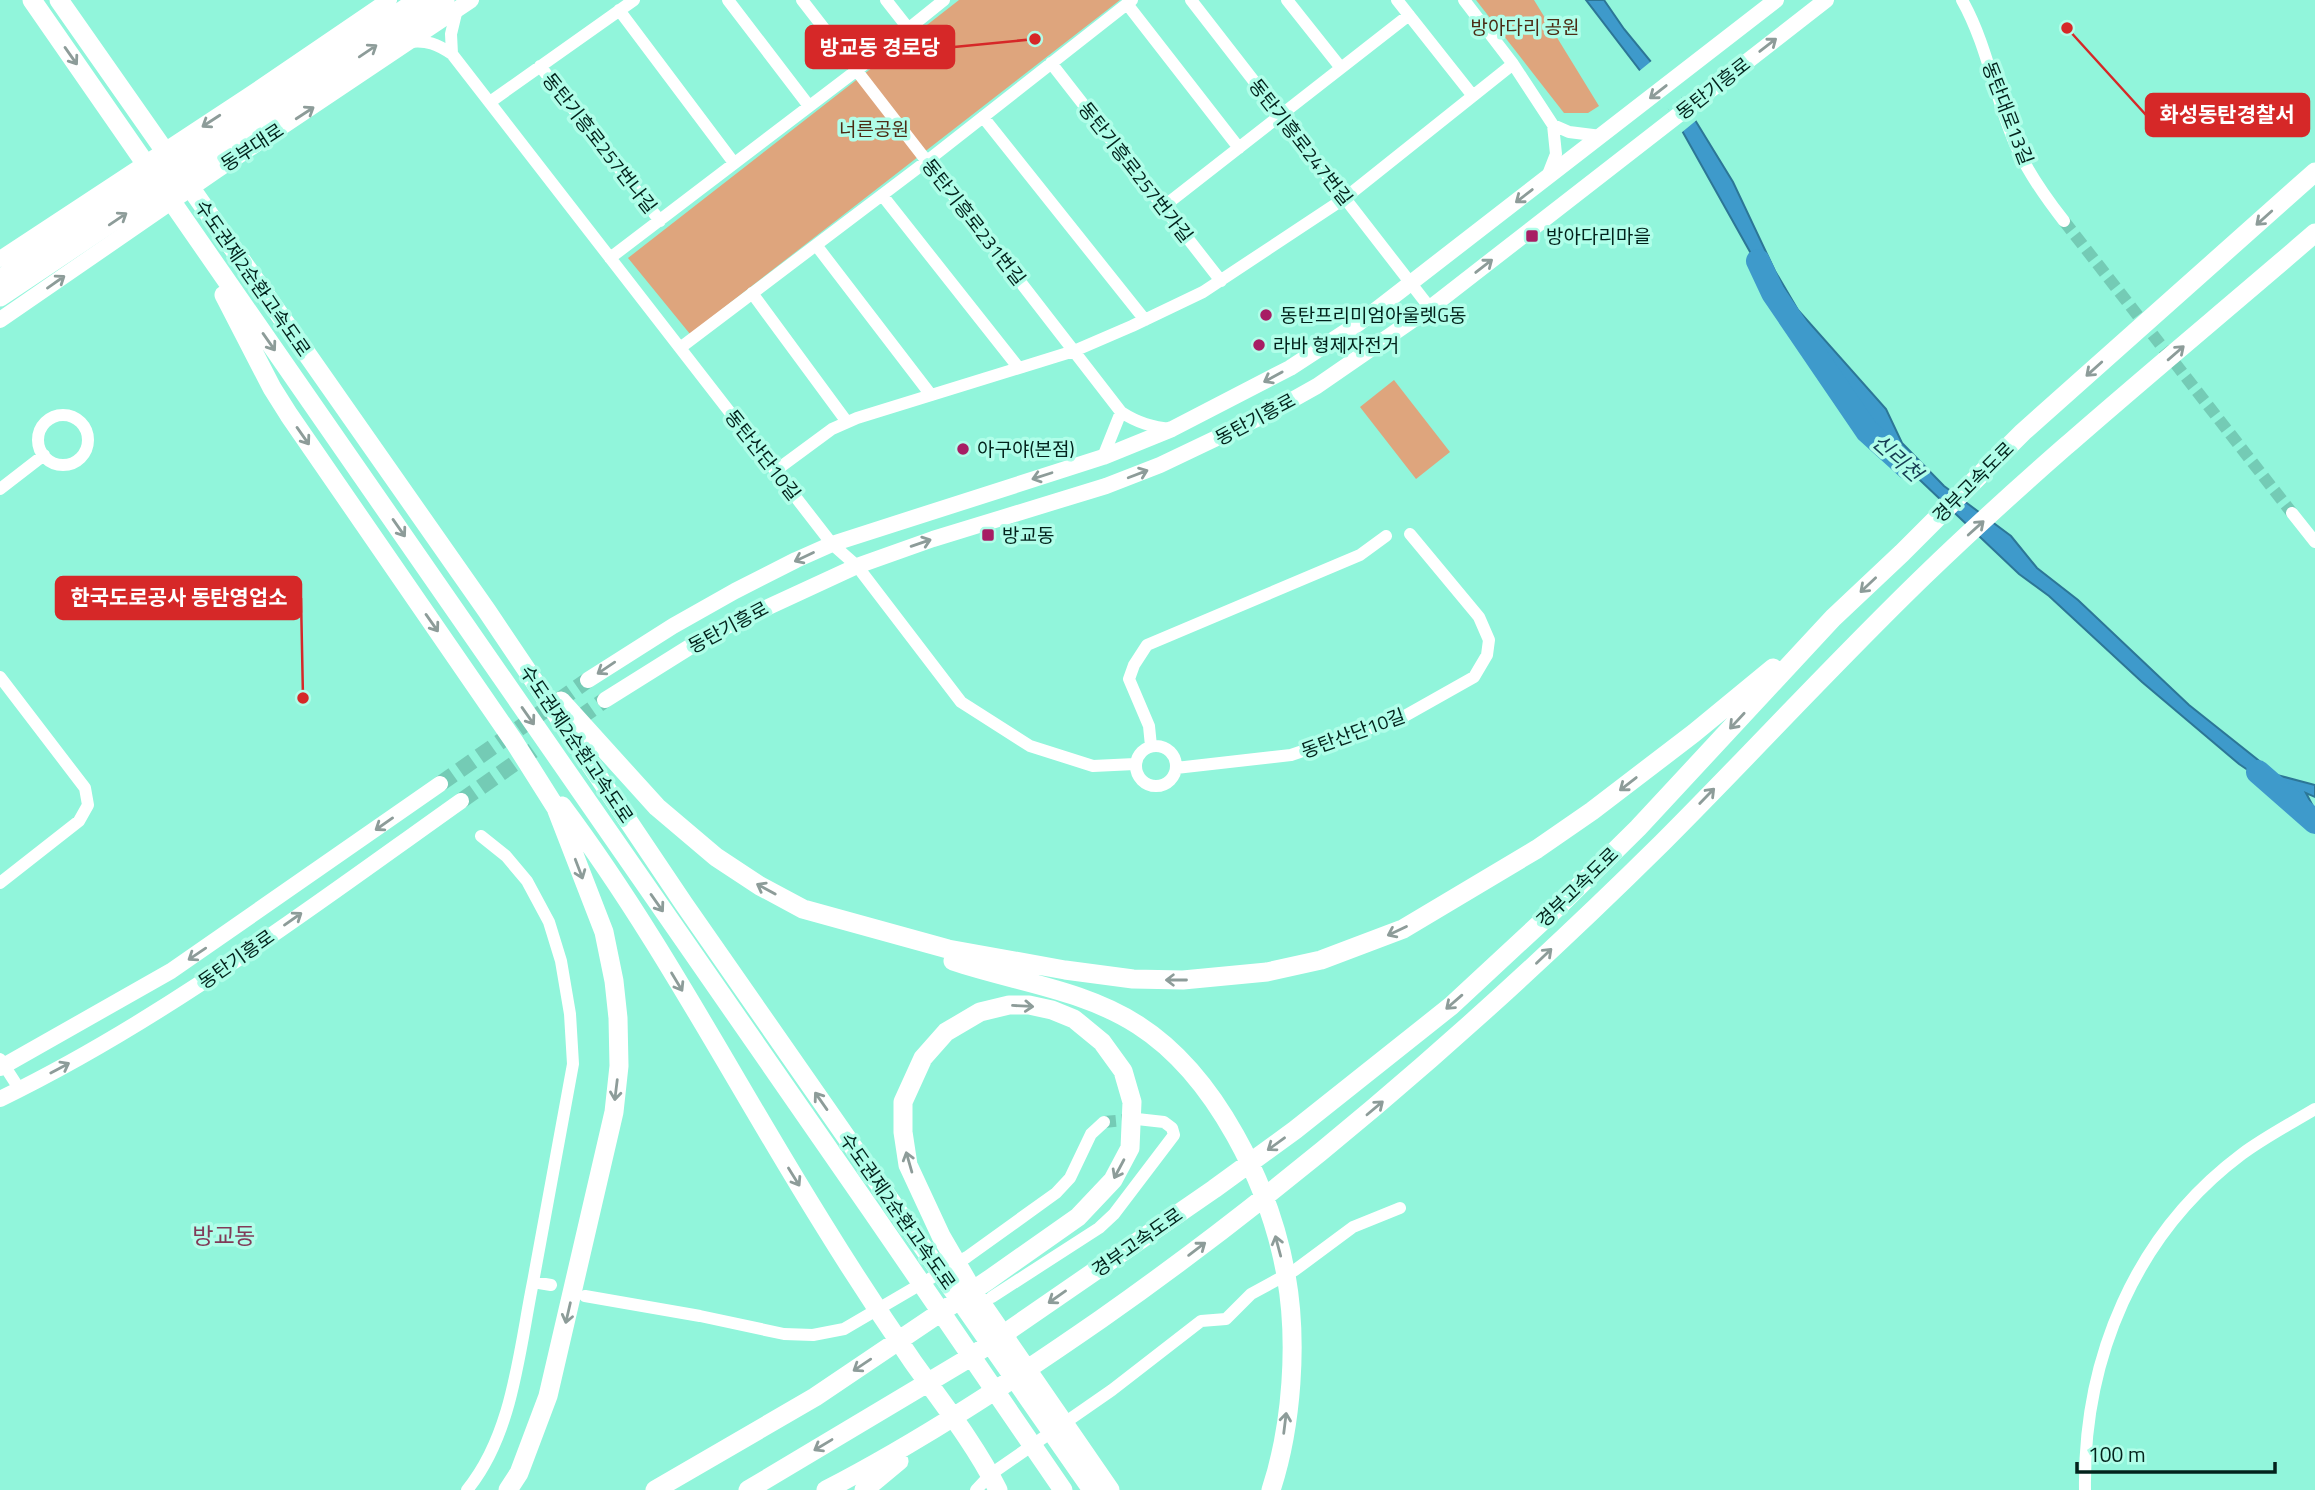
<svg xmlns="http://www.w3.org/2000/svg" width="2315" height="1490" font-family="'Titillium Web','Noto Sans KR',sans-serif">
<style>
.green{fill:#dea57d}
.water{fill:#3e9acb;stroke:#2c7696;stroke-width:2}
.pier{fill:#91f5db}
.lines{fill:none;stroke-linecap:round;stroke-linejoin:round}
.river{stroke:#3e9acb;stroke-width:24}
.minor-tunnel{stroke:#74cbb5;stroke-width:12;stroke-dasharray:12 6;stroke-linecap:butt}
.major-tunnel{stroke:#74cbb5;stroke-width:16;stroke-dasharray:16 8;stroke-linecap:butt}
.minor{stroke:#fff;stroke-width:12}
.major{stroke:#fff;stroke-width:16}
.highway{stroke:#fff;stroke-width:19}
.oneway{stroke:#8d9c99}
.poi-dot{fill:#a71e64;stroke:#b1fee9;stroke-width:2.5}
.labels{text-anchor:middle;stroke-width:7;stroke-linejoin:round;paint-order:stroke}
.park-label{font-size:19px;fill:#4b2c15;stroke:#b1fee9}
.street-label{font-size:19px;fill:#02231c;stroke:#b1fee9}
.poi-label{font-size:19px;fill:#02231c;stroke:#b1fee9;text-anchor:start}
.water-label{font-size:21px;font-style:italic;fill:#153c52;stroke:#b1fee9}
.quarter-label{font-size:23px;fill:#803b58;stroke:#b1fee9}
.leader{fill:none;stroke:#d62828;stroke-width:2.5}
.callout-dot{fill:#d62828;stroke:#b1fee9;stroke-width:2.5}
.callout{fill:#d62828;stroke:#d62828;stroke-width:2.5}
.callout-label{font-size:21px;text-anchor:middle;font-weight:bold;fill:#fff}
</style>
<rect width="100%" height="100%" fill="#91f5db"/>
<path class="green" d="M959 0H1120L690 334 628 258Z
M1476 0H1534L1599 106 1588 113H1564Z
M1394 380 1450 452 1416 479 1360 407Z"/>
<path class="water" d="M1586 0H1604L1624 29 1684 102 1733 182 1775 271 1798 310 1886 409 1902 443 1944 486 2011 536 2037 568 2078 600 2189 705 2277 775 2315 785V797L2306 793 2315 810V822L2283 794 2239 764 2142 682 2049 596 2019 574 1884 446 1855 413 1772 291 1671 111Z"/>
<path class="pier" d="M1654 59 1681 93V97L1686 100 1698 119 1681 133 1668 109 1664 108 1638 72Z"/>
<g class="lines">
<path class="river" d="M1758 261 1773 293 1867 431 1908 468
M2258 772 2315 822"/>
<path class="minor-tunnel" d="M2064 221 2292 513
M1104 1122 1136 1119"/>
<path class="major-tunnel" d="M440 784 588 680
M461 801 605 700"/>
<path class="minor" d="M728 0 809 106
M802 0 1121 412
M886 0 908 28
M1191 0 1430 308
M1287 0 1341 68
M1397 0 1473 96
M1464 0 1513 64 1553 125
M1962 0C1988 46 1995 100 2017 148 2029 174 2046 198 2064 221
M1127 4 1239 148
M619 10 734 163
M410 42C427 40 437 44 452 54L451 34 457 9
M452 54 832 544 857 566 961 702 1030 746 1093 766 1135 764
M1051 63 1221 281
M540 66 660 221
M490 102 634 0
M983 117 1145 320
M1547 177 1556 154 1553 125 1569 132 1601 136
M882 195 1018 367
M1163 207 1409 15
M816 245 931 395
M610 258 857 70 944 0
M752 293 847 422
M680 348 927 161 1132 0
M38 440a25 25 0 1 1 50 0a25 25 0 1 1-50 0Z
M1103 457 1121 412C1138 423 1152 427 1172 429
M775 471 832 429 857 418 1074 351 1132 326 1203 292 1345 198 1513 64
M0 489 44 455
M2292 513 2315 542
M0 677 85 788 88 805 79 821 0 883
M1136 766a20 20 0 1 1 40 0a20 20 0 1 1-40 0Z
M1151 746 1149 726 1129 679 1134 665 1147 645 1360 555 1386 536
M1176 768 1291 755 1403 717 1474 677 1487 655 1489 640 1479 617 1410 534
M481 836 506 856 527 881 549 922 561 961 570 1014 573 1064 533 1282
M0 1059 20 1090
M585 1296 700 1316 784 1334 813 1335 844 1329 967 1257 1056 1193 1070 1178 1091 1134 1104 1122
M992 1297 1099 1228 1114 1214 1174 1135 1172 1128 1164 1122 1137 1119
M467 1490C513 1434 519 1351 533 1282L551 1285
M976 1490 991 1474 1112 1390 1201 1321 1226 1319 1251 1294 1295 1270 1353 1227 1400 1208
M2085 1490C2083 1359 2135 1234 2242 1154 2265 1137 2290 1124 2315 1109"/>
<path class="major" d="M0 259 248 96 389 0
M0 320 216 171 471 0
M588 680 673 626 735 591 796 560 832 544 1103 457 1172 429 1290 368 1359 323 1776 0
M605 700 712 633 857 566 933 539 1106 486 1160 465 1267 414 1317 386 1430 308 1826 0
M0 1068 171 971 440 784
M0 1099C163 1020 313 906 461 801"/>
<path class="highway" d="M32 0 871 1210 1063 1490
M59 0 487 611 684 904 1092 1490
M0 279 418 0
M224 295 272 388 289 415 515 743 556 808 604 932 614 981 618 1018 619 1066 614 1112 548 1396 519 1473 508 1490
M0 297 445 0
M561 701 657 807 716 857 760 886 803 909 948 949 1065 970 1133 979 1183 980 1267 972 1321 960 1403 929 1537 849 1592 811 1694 733 1773 668
M562 806C660 937 736 1085 823 1224 852 1271 882 1317 913 1362 943 1404 975 1444 998 1490
M953 961C1015 982 1082 989 1138 1025 1216 1075 1270 1186 1286 1275 1298 1341 1292 1426 1271 1490
M655 1490 815 1397 987 1281 1078 1217 1113 1180 1130 1148 1132 1102 1123 1071 1102 1042 1074 1019 1052 1010 1029 1005H1009L980 1012 946 1032 923 1058 903 1102V1132L908 1165 941 1236 973 1291 1110 1490
M748 1490 969 1358 1214 1189 1295 1130 1451 1006 1562 903 1638 828 1833 618 1902 553 2023 432 2315 172
M826 1490C921 1441 1013 1380 1101 1319 1302 1178 1487 1016 1662 843 1750 755 1834 663 1924 576 2048 456 2184 346 2315 233
M864 1490 899 1461"/>
</g>
<defs><path id="oneway-shaft" d="M-6 0H5M1.5-3L5.5 0L1.5 3" fill="none" stroke-width="1.6" stroke-linecap="round" stroke-linejoin="round" transform="scale(1.75)"/></defs>
<g class="oneway">
<use href="#oneway-shaft" transform="translate(1768 45) rotate(-38)"/>
<use href="#oneway-shaft" transform="translate(368 51) rotate(-34)"/>
<use href="#oneway-shaft" transform="translate(71 56) rotate(55)"/>
<use href="#oneway-shaft" transform="translate(1658 92) rotate(142)"/>
<use href="#oneway-shaft" transform="translate(305 113) rotate(-33)"/>
<use href="#oneway-shaft" transform="translate(211 121) rotate(147)"/>
<use href="#oneway-shaft" transform="translate(1524 196) rotate(142)"/>
<use href="#oneway-shaft" transform="translate(2264 218) rotate(138)"/>
<use href="#oneway-shaft" transform="translate(118 219) rotate(-34)"/>
<use href="#oneway-shaft" transform="translate(1484 266) rotate(-38)"/>
<use href="#oneway-shaft" transform="translate(56 282) rotate(-35)"/>
<use href="#oneway-shaft" transform="translate(269 342) rotate(55)"/>
<use href="#oneway-shaft" transform="translate(2176 353) rotate(-41)"/>
<use href="#oneway-shaft" transform="translate(2094 369) rotate(138)"/>
<use href="#oneway-shaft" transform="translate(1273 377) rotate(151)"/>
<use href="#oneway-shaft" transform="translate(303 436) rotate(55)"/>
<use href="#oneway-shaft" transform="translate(1138 474) rotate(-21)"/>
<use href="#oneway-shaft" transform="translate(1042 476) rotate(162)"/>
<use href="#oneway-shaft" transform="translate(399 528) rotate(55)"/>
<use href="#oneway-shaft" transform="translate(1976 528) rotate(-42)"/>
<use href="#oneway-shaft" transform="translate(921 543) rotate(-19)"/>
<use href="#oneway-shaft" transform="translate(804 557) rotate(155)"/>
<use href="#oneway-shaft" transform="translate(1868 585) rotate(137)"/>
<use href="#oneway-shaft" transform="translate(432 623) rotate(55)"/>
<use href="#oneway-shaft" transform="translate(606 668) rotate(146)"/>
<use href="#oneway-shaft" transform="translate(528 716) rotate(55)"/>
<use href="#oneway-shaft" transform="translate(1737 721) rotate(133)"/>
<use href="#oneway-shaft" transform="translate(1628 784) rotate(142)"/>
<use href="#oneway-shaft" transform="translate(1707 796) rotate(-46)"/>
<use href="#oneway-shaft" transform="translate(384 824) rotate(145)"/>
<use href="#oneway-shaft" transform="translate(579 869) rotate(69)"/>
<use href="#oneway-shaft" transform="translate(766 889) rotate(-151)"/>
<use href="#oneway-shaft" transform="translate(657 903) rotate(55)"/>
<use href="#oneway-shaft" transform="translate(293 919) rotate(-35)"/>
<use href="#oneway-shaft" transform="translate(1397 931) rotate(155)"/>
<use href="#oneway-shaft" transform="translate(197 954) rotate(146)"/>
<use href="#oneway-shaft" transform="translate(1544 956) rotate(-44)"/>
<use href="#oneway-shaft" transform="translate(1176 980) rotate(-180)"/>
<use href="#oneway-shaft" transform="translate(677 982) rotate(59)"/>
<use href="#oneway-shaft" transform="translate(1454 1002) rotate(139)"/>
<use href="#oneway-shaft" transform="translate(1023 1006) rotate(3)"/>
<use href="#oneway-shaft" transform="translate(60 1068) rotate(-28)"/>
<use href="#oneway-shaft" transform="translate(616 1090) rotate(97)"/>
<use href="#oneway-shaft" transform="translate(821 1101) rotate(-125)"/>
<use href="#oneway-shaft" transform="translate(1375 1108) rotate(-40)"/>
<use href="#oneway-shaft" transform="translate(1276 1144) rotate(144)"/>
<use href="#oneway-shaft" transform="translate(909 1162) rotate(-106)"/>
<use href="#oneway-shaft" transform="translate(1119 1169) rotate(118)"/>
<use href="#oneway-shaft" transform="translate(794 1177) rotate(58)"/>
<use href="#oneway-shaft" transform="translate(1278 1246) rotate(-105)"/>
<use href="#oneway-shaft" transform="translate(1197 1249) rotate(-37)"/>
<use href="#oneway-shaft" transform="translate(1057 1297) rotate(145)"/>
<use href="#oneway-shaft" transform="translate(568 1313) rotate(103)"/>
<use href="#oneway-shaft" transform="translate(862 1365) rotate(146)"/>
<use href="#oneway-shaft" transform="translate(1285 1423) rotate(-83)"/>
<use href="#oneway-shaft" transform="translate(823 1445) rotate(149)"/>
</g>
<g class="poi-dot">
<rect x="1525" y="229" width="14" height="14" rx="3.5"/>
<circle cx="1266" cy="315" r="7"/>
<circle cx="1259" cy="345" r="7"/>
<circle cx="963" cy="449" r="7"/>
<rect x="981" y="528" width="14" height="14" rx="3.5"/>
</g>
<g class="labels">
<g class="park-label">
<text x="1525" y="34">방아다리 공원</text>
<text x="874" y="136">너른공원</text>
</g>
<g class="street-label">
<text transform="translate(1713 88) rotate(-38)" y="7">동탄기흥로</text>
<text transform="translate(2008 113) rotate(69)" y="7">동탄대로13길</text>
<text transform="translate(1301 142) rotate(52)" y="7">동탄기흥로247번길</text>
<text transform="translate(600 143) rotate(52)" y="7">동탄기흥로257번나길</text>
<text transform="translate(252 147) rotate(-33)" y="7">동부대로</text>
<text transform="translate(1136 172) rotate(52)" y="7">동탄기흥로257번가길</text>
<text transform="translate(974 222) rotate(52)" y="7">동탄기흥로231번길</text>
<text transform="translate(253 278) rotate(55)" y="7">수도권제2순환고속도로</text>
<text transform="translate(1255 419) rotate(-28)" y="7">동탄기흥로</text>
<text transform="translate(763 455) rotate(52)" y="7">동탄산단10길</text>
<text transform="translate(1973 482) rotate(-45)" y="7">경부고속도로</text>
<text transform="translate(728 627) rotate(-28)" y="7">동탄기흥로</text>
<text transform="translate(1353 733) rotate(-20)" y="7">동탄산단10길</text>
<text transform="translate(577 744) rotate(56)" y="7">수도권제2순환고속도로</text>
<text transform="translate(1577 887) rotate(-44)" y="7">경부고속도로</text>
<text transform="translate(236 959) rotate(-35)" y="7">동탄기흥로</text>
<text transform="translate(898 1211) rotate(55)" y="7">수도권제2순환고속도로</text>
<text transform="translate(1137 1242) rotate(-35)" y="7">경부고속도로</text>
</g>
<g class="poi-label">
<text x="1546" y="243">방아다리마을</text>
<text x="1280" y="322">동탄프리미엄아울렛G동</text>
<text x="1273" y="352">라바 형제자전거</text>
<text x="977" y="456">아구야(본점)</text>
<text x="1002" y="542">방교동</text>
</g>
<g class="water-label">
<text transform="translate(1897 458) rotate(42)" y="7">신리천</text>
</g>
<g class="quarter-label">
<text x="224" y="1244">방교동</text>
</g>
</g>
<path class="leader" d="M1035 39L954 47M2067 28L2146 115M303 698L301 598"/>
<g class="callout-dot">
<circle cx="1035" cy="39" r="7"/>
<circle cx="2067" cy="28" r="7"/>
<circle cx="303" cy="698" r="7"/>
</g>
<g class="callout">
<rect x="806" y="26" width="148" height="42" rx="7"/>
<rect x="2146" y="94" width="163" height="42" rx="7"/>
<rect x="56" y="577" width="245" height="42" rx="7"/>
</g>
<g class="callout-label">
<text x="880" y="55">방교동 경로당</text>
<text x="2227" y="122">화성동탄경찰서</text>
<text x="179" y="605">한국도로공사 동탄영업소</text>
</g>
<path d="M2077 1462v10h198v-10" fill="none" stroke="#02231c" stroke-width="3.5"/>
<text x="2088" y="1462" font-size="21" fill="#02231c" stroke="#b1fee9" stroke-width="5" paint-order="stroke">100 m</text>
</svg>
